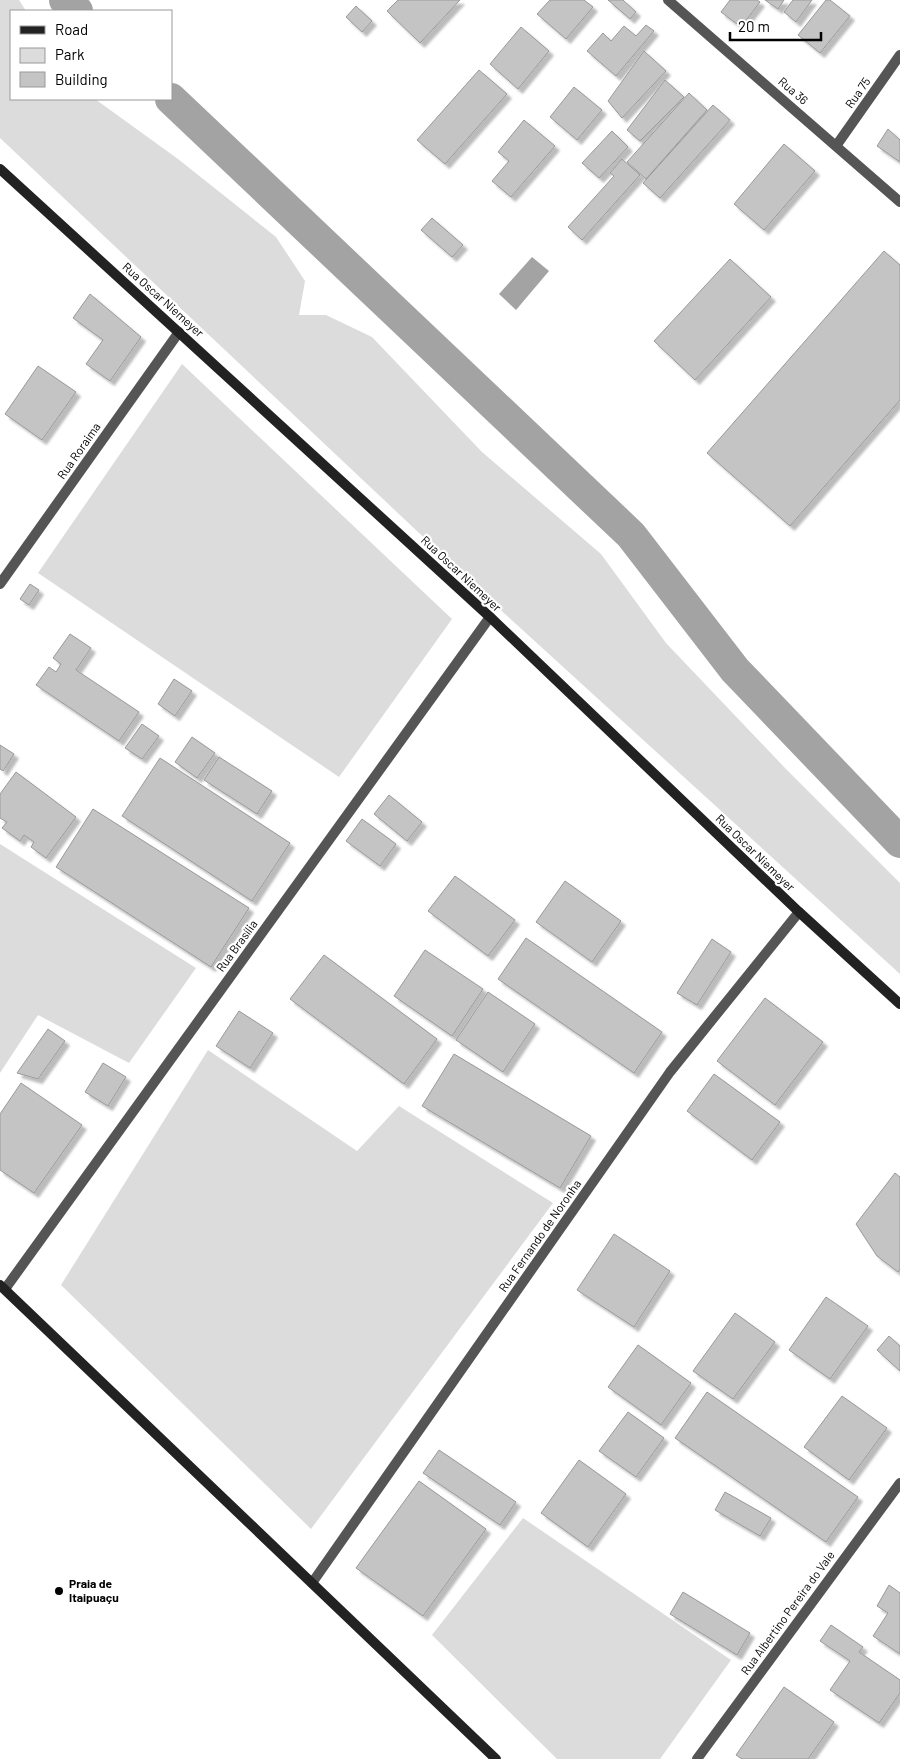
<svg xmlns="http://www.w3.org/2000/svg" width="900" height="1759" font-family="Barlow,sans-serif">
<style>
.green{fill:#dcdcdc}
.water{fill:#a3a3a3}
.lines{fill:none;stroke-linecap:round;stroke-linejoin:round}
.canal{stroke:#a3a3a3;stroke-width:32}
.building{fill:#c4c4c4;stroke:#999;filter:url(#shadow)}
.street{stroke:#555;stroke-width:10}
.secondary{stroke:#222;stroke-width:10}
.poi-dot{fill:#000;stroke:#fff;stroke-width:2}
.labels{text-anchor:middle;stroke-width:4.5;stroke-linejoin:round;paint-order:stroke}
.street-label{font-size:12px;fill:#000;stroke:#fff}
.poi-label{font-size:12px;font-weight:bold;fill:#000;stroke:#fff;text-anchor:start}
</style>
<defs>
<filter id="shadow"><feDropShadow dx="4.5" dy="4.5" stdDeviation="1" flood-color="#0004"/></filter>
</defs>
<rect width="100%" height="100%" fill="#fff"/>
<path class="green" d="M0 0H19L26 11H11V99H95L178 159 276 237 305 281 299 315H326L372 337 482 452 601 554 666 643 785 768 900 883V974L505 614 0 138Z
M182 364 452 619 339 777 38 573Z
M0 844 196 968 129 1063 38 1015 0 1073Z
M208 1050 357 1151 399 1106 553 1203 311 1529 61 1285Z
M523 1518 731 1660 660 1759H557L432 1635Z"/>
<path class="water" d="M532 257 549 271 516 310 499 294Z"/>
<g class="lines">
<path class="canal" d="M65 0 77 11
M171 99 631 535 735 670 900 842"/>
</g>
<path class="building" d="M398 0H460L420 43 387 11Z
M550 0H584L593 7 566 39 537 14Z
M608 0H623L636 12 630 19Z
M730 0H757L760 2 741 27 721 12Z
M765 0H784L778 9Z
M793 0H812L796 22 784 12Z
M826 0H830L850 16 820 53 798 35Z
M356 6 372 21 362 32 346 17Z
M646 25 654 31 616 76 587 51 603 33 611 41 624 26 636 36Z
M521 27 549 51 518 89 490 64Z
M644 51 666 71 622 118 608 101Z
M479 70 507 94 445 164 417 140Z
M665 80 684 97 640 141 627 130Z
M574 87 602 110 577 140 550 117Z
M689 93 707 110 646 179 627 162Z
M713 105 730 120 660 198 643 183Z
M524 120 555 146 511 197 492 181 509 161 498 152Z
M888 129 900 140V162L877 146Z
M612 131 628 147 599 178 582 163Z
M784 144 815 171 764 230 734 204Z
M622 159 640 175 582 240 568 227 614 176 610 173Z
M432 218 463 245 452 257 421 230Z
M884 251 900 265V400L790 526 707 453Z
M730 259 771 297 695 380 654 341Z
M90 294 141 337 110 381 86 364 103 340 73 318Z
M38 366 76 392 42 440 5 414Z
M30 584 39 590 29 605 20 599Z
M70 634 91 648 76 670 139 712 119 741 36 685 49 667 56 672 61 664 53 658Z
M174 679 192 691 175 716 158 704Z
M142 724 159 736 142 759 125 748Z
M192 737 215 753 197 778 175 762Z
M0 745 14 754 3 771 0 769Z
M219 757 272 791 257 814 204 780Z
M160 758 290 843 252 901 122 816Z
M16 772 76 817 46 858 31 847 34 842 24 835 20 841 2 828 7 822 0 818V794Z
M389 795 422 822 407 841 374 814Z
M93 809 249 908 211 967 56 867Z
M362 819 396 844 380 866 346 841Z
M455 876 515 920 488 956 428 911Z
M565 881 621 921 592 962 536 922Z
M526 938 662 1032 634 1073 498 979Z
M712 939 731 952 697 1005 677 993Z
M425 950 483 989 452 1036 394 996Z
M324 955 437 1039 404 1084 290 999Z
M488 992 535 1024 503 1072 456 1040Z
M765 998 823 1042 775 1105 717 1061Z
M239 1011 273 1033 250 1068 216 1046Z
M48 1029 65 1041 38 1079 17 1073Z
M454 1054 591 1136 560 1188 422 1106Z
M103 1063 126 1077 108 1106 85 1092Z
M714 1074 780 1122 752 1160 687 1111Z
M21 1083 82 1125 34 1193 0 1170V1114Z
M895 1173 900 1177V1269L898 1272 877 1256 856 1224Z
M614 1234 670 1271 634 1327 577 1290Z
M826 1297 868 1326 830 1379 789 1350Z
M735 1313 775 1342 733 1399 693 1371Z
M889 1336 900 1346V1371L877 1350Z
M638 1345 691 1383 661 1425 608 1387Z
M707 1392 858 1497 826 1542 675 1438Z
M842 1396 887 1428 849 1480 804 1447Z
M628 1412 664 1438 636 1477 599 1451Z
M439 1450 516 1502 500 1525 423 1473Z
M579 1460 626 1494 588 1547 541 1513Z
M419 1481 486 1529 423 1616 356 1568Z
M725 1492 771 1518 760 1536 715 1510Z
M889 1585 900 1593V1654L873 1636 888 1613 877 1606Z
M683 1592 750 1633 737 1655 670 1614Z
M831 1625 863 1647 859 1652 900 1680V1693L879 1723 830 1690 850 1661 820 1641Z
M784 1687 834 1722 808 1759H742L736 1755Z"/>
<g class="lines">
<path class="street" d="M668 0 900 202
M836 146 900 55
M0 584 179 332
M5 1289 490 617
M312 1583 670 1072 799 912
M697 1759 900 1483"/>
<path class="secondary" d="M0 169 490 617 799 912 900 1004
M0 1285 496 1759"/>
</g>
<circle class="poi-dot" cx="59" cy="1591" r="5"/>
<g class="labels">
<g class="street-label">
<text transform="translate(793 91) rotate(41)" y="4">Rua 36</text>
<text transform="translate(858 93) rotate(-55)" y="4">Rua 75</text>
<text transform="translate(163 300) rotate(42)" y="4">Rua Oscar Niemeyer</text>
<text transform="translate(79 451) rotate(-55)" y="4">Rua Roraima</text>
<text transform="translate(461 574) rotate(43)" y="4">Rua Oscar Niemeyer</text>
<text transform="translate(755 853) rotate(44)" y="4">Rua Oscar Niemeyer</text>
<text transform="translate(237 946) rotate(-54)" y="4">Rua Brasília</text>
<text transform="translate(540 1236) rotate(-55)" y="4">Rua Fernando de Noronha</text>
<text transform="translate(788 1613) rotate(-54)" y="4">Rua Albertino Pereira do Vale</text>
</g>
<g class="poi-label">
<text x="69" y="1588">Praia de<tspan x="69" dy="14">Itaipuaçu</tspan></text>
</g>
</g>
<rect x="10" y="10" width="162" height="90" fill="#ffffff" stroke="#999999"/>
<rect x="20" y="26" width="25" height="8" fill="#222222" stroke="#999999"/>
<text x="55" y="35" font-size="15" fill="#000000">Road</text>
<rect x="20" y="48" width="25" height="15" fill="#dcdcdc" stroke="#999999"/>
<text x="55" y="60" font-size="15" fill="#000000">Park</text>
<rect x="20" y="72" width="25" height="15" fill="#c4c4c4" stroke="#999999"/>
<text x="55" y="85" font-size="15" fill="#000000">Building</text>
<path d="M730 32v8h91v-8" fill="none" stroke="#000000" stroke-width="2.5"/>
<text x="738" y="32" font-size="15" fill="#000000" stroke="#ffffff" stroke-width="4" paint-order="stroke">20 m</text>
</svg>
